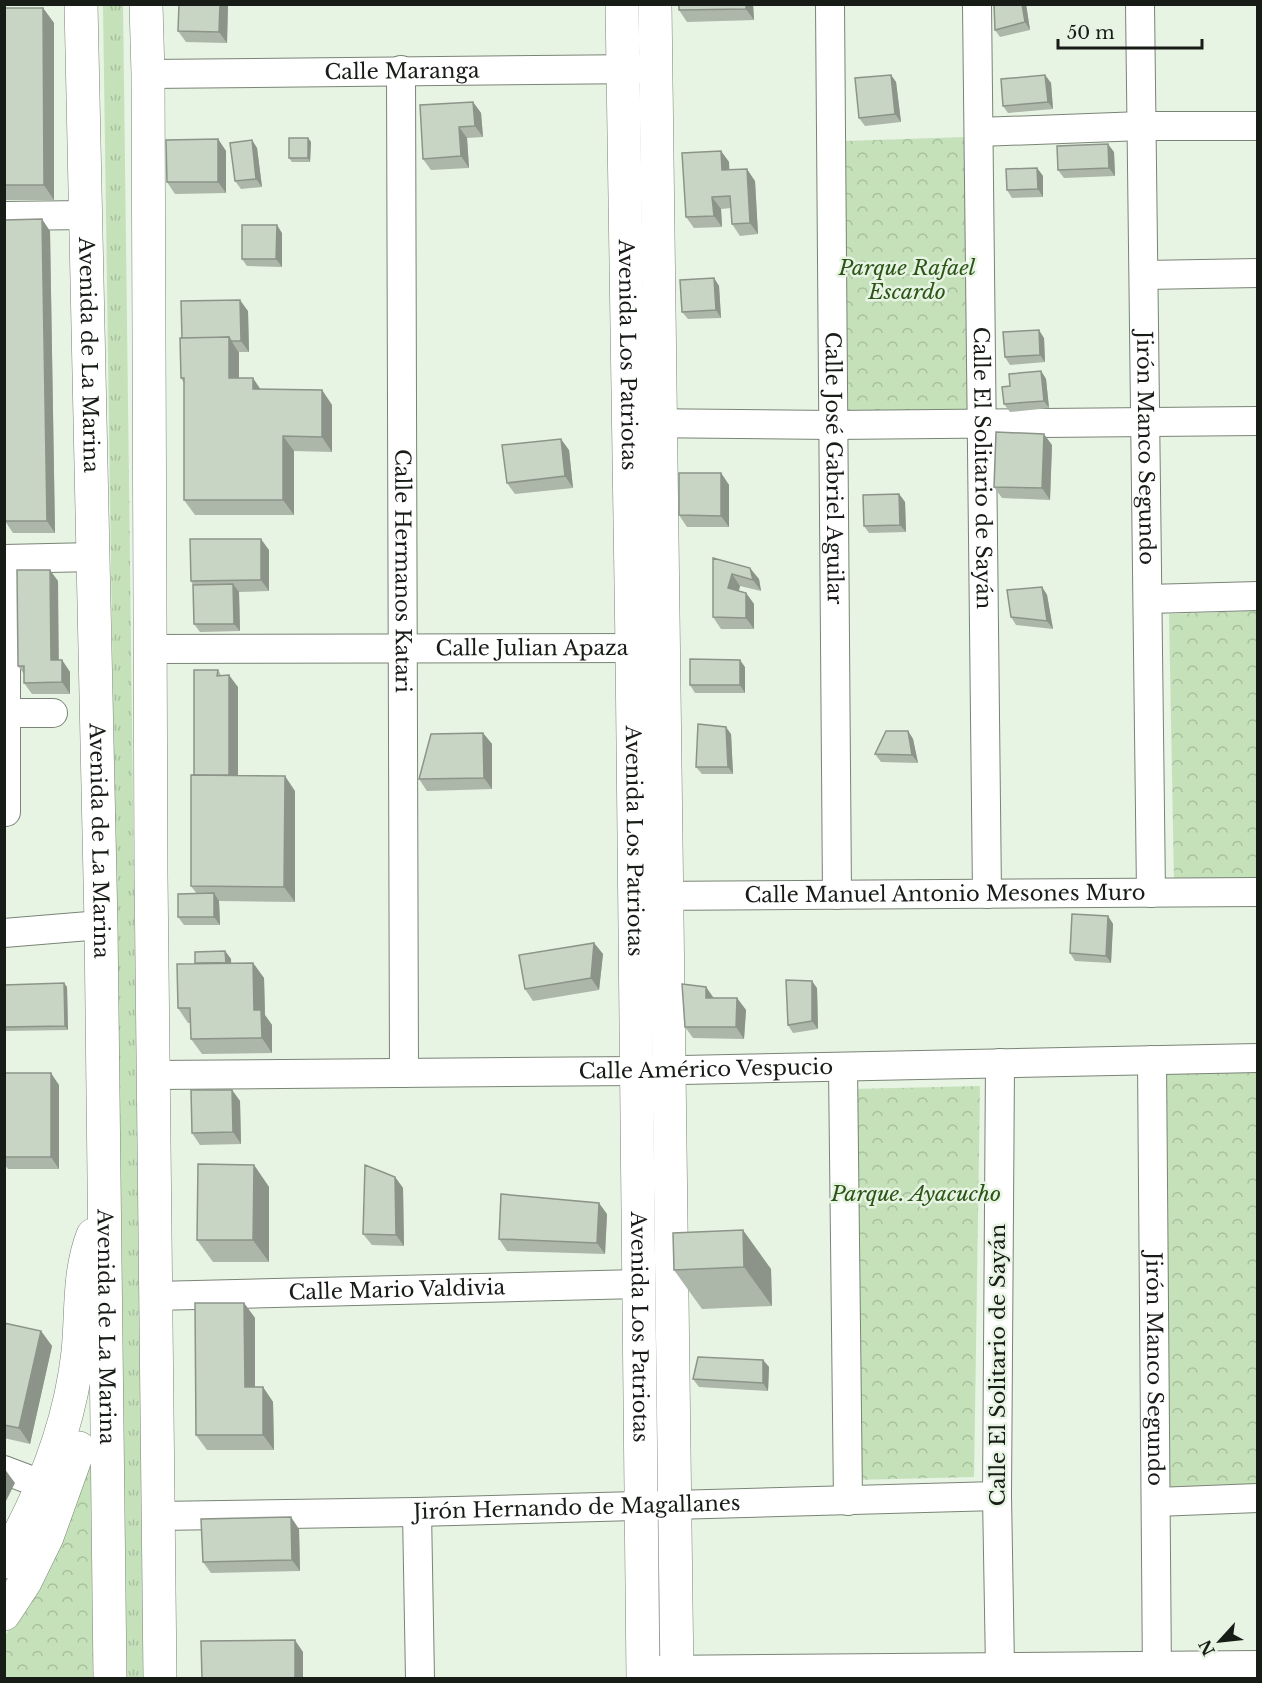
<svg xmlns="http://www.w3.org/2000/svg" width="1262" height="1683" font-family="'Libre Baskerville',serif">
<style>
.grass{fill:url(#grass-tufts)}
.park{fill:url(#park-crowns)}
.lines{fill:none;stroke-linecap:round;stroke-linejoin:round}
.minor-casing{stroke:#7a8476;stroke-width:30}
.major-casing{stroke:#7a8476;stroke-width:34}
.minor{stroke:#fff;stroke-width:28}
.major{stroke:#fff;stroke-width:33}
.wall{fill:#acb6a9}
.shaded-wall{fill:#8c9489}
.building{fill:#c8d4c4;stroke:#8c9489;stroke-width:1.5}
.labels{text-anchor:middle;stroke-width:5;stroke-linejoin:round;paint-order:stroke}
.street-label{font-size:21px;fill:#181c17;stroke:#e7f3e3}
.park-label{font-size:21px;font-style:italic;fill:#2b5516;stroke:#e7f3e3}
</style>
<defs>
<pattern id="grass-tufts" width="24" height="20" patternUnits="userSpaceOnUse" patternTransform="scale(1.5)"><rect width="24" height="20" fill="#c5e1ba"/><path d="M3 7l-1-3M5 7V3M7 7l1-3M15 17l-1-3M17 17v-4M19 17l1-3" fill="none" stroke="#a8c09f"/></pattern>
<pattern id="park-crowns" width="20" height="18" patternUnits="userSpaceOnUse" patternTransform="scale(1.5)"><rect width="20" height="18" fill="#c5e1ba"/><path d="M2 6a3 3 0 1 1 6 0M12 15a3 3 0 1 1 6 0" fill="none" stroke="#a8c09f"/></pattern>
</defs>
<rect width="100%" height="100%" fill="#e7f3e3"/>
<path class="grass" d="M103 5H123L144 1678H127Z"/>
<path class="park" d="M966 137 971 419 848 420 845 141Z
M1257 611V880L1174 882 1169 614Z
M1257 1072V1486L1169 1487 1163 1073Z
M980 1086 974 1477 852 1480 853 1089Z
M91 1453 94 1678H5V1636L14 1622Z"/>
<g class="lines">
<g class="minor-casing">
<g id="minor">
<path id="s1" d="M830 4 837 895"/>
<path id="s2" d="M977 4 987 894"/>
<path id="s3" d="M1140 4 1151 893"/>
<path id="s4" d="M401 70 404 1073"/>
<path id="s5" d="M148 74 644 69"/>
<path d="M979 132 1142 126H1258"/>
<path d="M4 216 86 215"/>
<path d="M1144 275 1258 273"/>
<path d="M639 423 833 425 1258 421"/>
<path d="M4 559 94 557"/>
<path d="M6 559V812"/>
<path d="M1148 599 1258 596"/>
<path id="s6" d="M150 649 655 648"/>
<path d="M4 713H53"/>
<path id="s7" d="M645 896 1258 892"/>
<path d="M4 933 101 925"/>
<path id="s8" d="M1152 1060 1157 1678"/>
<path d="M1000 1063 997 1496 1000 1667"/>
<path d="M843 1067 848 1501"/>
<path id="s9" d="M154 1075 636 1071 1258 1058"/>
<path id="s10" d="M155 1296 639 1284"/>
<path d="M4 1470 41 1484"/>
<path d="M1156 1502 1258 1498"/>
<path d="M417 1512 420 1678"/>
<path id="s11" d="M157 1516 417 1512 997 1496"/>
<path d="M654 1670 1258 1665"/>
</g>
</g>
<g class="major-casing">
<g id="major">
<path id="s12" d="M81 4 101 925 110 1678"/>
<path d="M146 4 148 74 151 875 160 1678"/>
<path id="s13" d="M622 4 632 648 643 1678"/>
<path d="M655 4 677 1678"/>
<path d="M4 1562C40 1499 70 1425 78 1352 82 1312 78 1273 93 1235"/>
<path d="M4 1614 25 1582 47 1537 79 1448"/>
</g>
</g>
<use href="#minor" class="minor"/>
<use href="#major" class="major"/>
</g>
<path class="wall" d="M228 4 227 43 186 42 178 31Z
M679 4H753L754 20 687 22 679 10Z
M994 4H1026L1030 30 1000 37 995 30Z
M4 8H43L54 23V200H4Z
M891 75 896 82 901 122 865 126 859 118Z
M1045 75 1051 83 1053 109 1008 113 1003 106Z
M473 102 481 113 483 137 467 138 469 168 431 170 423 159Z
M308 138 311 142 310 162H292L289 158Z
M218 139 226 151V193L175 194 167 182Z
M252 140 257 148 262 187 241 189 235 181Z
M721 151 729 162V170L755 181 758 234 740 236 732 224 731 208 721 209 722 227 694 228 686 217Z
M1114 152 1115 176 1064 178 1058 170Z
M1037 168 1043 176V197L1012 198 1007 190Z
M50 231 55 533H13L5 521Z
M282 233V267L247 266 242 259Z
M714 278 719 286 721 318 688 319 682 312Z
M248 311 249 352H239V378L261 389 322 390 332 405V452L294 451V515H195L184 500V383L181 378 182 338Z
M1044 338 1045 362 1010 365 1005 357Z
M1041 371 1046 379 1049 408 1010 412 1004 404 1010 386Z
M1052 445 1050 500 1002 498 994 487Z
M569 450 573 488 515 494 507 483Z
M721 473 729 485V527H687L679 515Z
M899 494 905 502 906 532 869 533 864 526Z
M269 550V591L239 592 240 631 200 632 194 624 193 585 191 581Z
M713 558 759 579 761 591 740 586 739 591 746 593 754 604V629H721L713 617Z
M58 581V660H62L70 672V694H32L24 683V674L18 666Z
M1042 587 1047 595 1053 629 1016 625 1011 617Z
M745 667V693H695L690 685Z
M218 670 221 675 238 687V775L295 791V902L219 901 220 925H184L178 917 197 894 191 886 194 775Z
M908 731 913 739 918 763 881 762 875 754Z
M483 733 492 744V789L427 791 419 779Z
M731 734 733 774H702L696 767Z
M1108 916 1113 924 1111 963 1075 961 1070 953Z
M594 943 603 954 599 990 533 1001 525 989Z
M225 951 231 959V963H253L264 978 265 1015 272 1025V1053L202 1054 191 1039V1023H188L178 1008 195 963Z
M4 985 67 987 68 1030 4 1031Z
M706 987 714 998H737L746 1010 744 1039 693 1038 685 1027Z
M817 988 818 1029 793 1033 788 1025Z
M4 1073 59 1085V1169H8L4 1164Z
M232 1090 240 1101 241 1144 200 1145 192 1133Z
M254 1165 269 1187V1262H213L197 1240Z
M395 1177 403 1188 404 1246 372 1245 363 1234Z
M607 1214 605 1254 507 1251 499 1239Z
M673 1233 771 1269 772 1306 702 1309 674 1270Z
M244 1303 255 1318V1387H263L273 1402 274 1450H207L196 1435Z
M4 1323 41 1331 52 1346 30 1444 4 1438Z
M763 1360 769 1367 768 1391 699 1387 693 1379Z
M299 1529 300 1571 211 1573 203 1562Z"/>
<path class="shaded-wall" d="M220 4H228L227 43 219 32Z
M746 4H753L754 20 746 9Z
M1022 4H1026L1030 30 1025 22Z
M43 8 54 23V200L44 185Z
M891 75 896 82 901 122 895 114Z
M1045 75 1051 83 1053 109 1048 102Z
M473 102 481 113 483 137 475 126Z
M459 127 467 138 469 168 461 156Z
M308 138 311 142 310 162 308 158Z
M218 139 226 151V193L218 182Z
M252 140 257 148 262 187 256 179Z
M1108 144 1114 152 1115 176 1109 168Z
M721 151 729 162 730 182 722 170Z
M1037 168 1043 176V197L1038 189Z
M747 169 755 181 758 234 750 223Z
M712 197 721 209 722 227 714 216Z
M42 219 50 231 55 533 47 521Z
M277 225 282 233V267L276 259Z
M714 278 719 286 721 318 716 310Z
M240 300 248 311 249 352 241 341Z
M1039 330 1044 338 1045 362 1040 355Z
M229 337 239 353V393L229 378Z
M1041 371 1046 379 1049 408 1044 401Z
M253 378 263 393 253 389Z
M322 390 332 405V452L322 437Z
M1044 434 1052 445 1050 500 1042 488Z
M283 436 294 451V515L283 500Z
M561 439 569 450 573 488 565 476Z
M721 473 729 485V527L721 516Z
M899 494 905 502 906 532 900 525Z
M261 539 269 550V591L261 580Z
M750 568 759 579 761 591 753 580Z
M50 570 58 581 59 672 51 660Z
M732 574 740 586 736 599 728 588Z
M233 584 239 592 240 631 234 624Z
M1042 587 1047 595 1053 629 1047 621Z
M746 593 754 604V629L746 618Z
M62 660 70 672V694L62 682Z
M740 660 745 667V693L740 685Z
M229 675 238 687V790L229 779Z
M726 727 731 734 733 774 728 767Z
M908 731 913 739 918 763 912 755Z
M483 733 492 744V789L484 778Z
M285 776 295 791V902L284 887Z
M214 893 219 901 220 925 214 917Z
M1108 916 1113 924 1111 963 1106 956Z
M594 943 603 954 599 990 591 978Z
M225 951 231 959 232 978 226 970Z
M253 963 264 978 265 1015 272 1025V1053L262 1038 254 1010Z
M812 981 817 988 818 1029 812 1021Z
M64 983 67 987 68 1030 65 1026Z
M706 987 714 999 706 998Z
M737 998 746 1010 744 1039 736 1027Z
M51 1073 59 1085V1169L51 1157Z
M232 1090 240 1101 241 1144 233 1132Z
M254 1165 269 1187V1262L253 1240Z
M395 1177 403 1188 404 1246 396 1235Z
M599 1203 607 1214 605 1254 597 1243Z
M743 1230 771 1269 772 1306 744 1267Z
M244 1303 255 1318V1402L245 1387Z
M41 1331 52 1346 30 1444 19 1428Z
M763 1360 769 1367 768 1391 763 1383Z
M263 1387 273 1402 274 1450 263 1435Z
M4 1468 15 1483 4 1505Z
M291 1517 299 1529 300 1571 292 1560Z
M295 1640 303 1652V1678H295Z"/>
<path class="building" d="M179 4H220L219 32 178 31Z
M679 4H746V9L679 10Z
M994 4H1022L1025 22 995 30Z
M4 8H43L44 185H4Z
M891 75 895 114 859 118 855 78Z
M1045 75 1048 102 1003 106 1001 79Z
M473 102 475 126 459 127 461 156 423 159 420 105Z
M289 138H308V158H289Z
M218 139V182H167L166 140Z
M252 140 256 179 235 181 230 143Z
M1108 144 1109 168 1058 170 1057 146Z
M721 151 722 170 747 169 750 223 732 224 730 196 712 197 714 216 686 217 682 153Z
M1037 168 1038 189 1007 190 1006 169Z
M42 219 47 521H5L4 220Z
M242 225H277L276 259H242Z
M714 278 716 310 682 312 680 280Z
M240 300 241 341H231L229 337 182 338 181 301Z
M1039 330 1040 355 1005 357 1003 332Z
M229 337V378H253V389L322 390V437L283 436V500H184V378H181L180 338Z
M1041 371 1044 401 1004 404 1002 387 1010 386 1009 374Z
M996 432 1044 434 1042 488 994 487Z
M561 439 565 476 507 483 502 445Z
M679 473H721V516L679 515Z
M899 494 900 525 864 526 863 495Z
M190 539H261V580L191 581Z
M713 558 750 568 753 580 732 574 728 588 746 593V618L713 617Z
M17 570H50L51 660H62V682L24 683V666H18Z
M233 584 234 624H194L193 585Z
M1042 587 1047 621 1011 617 1007 590Z
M690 659 740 660V685H690Z
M194 670H218L217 676 229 675V775H194Z
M698 724 726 727 728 767H696Z
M886 731H908L912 755 875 754Z
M483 733 484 778 419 779 431 734Z
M191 775 285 776 284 887 191 886Z
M214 893V917H178V894Z
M1072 914 1108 916 1106 956 1070 953Z
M594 943 591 978 525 989 519 955Z
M225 951 226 963H195V952Z
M253 963 254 1010H261L262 1038 191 1039 190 1008H178L177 964Z
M786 980 812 981V1021L788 1025Z
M64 983 65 1026 4 1027V985Z
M682 984 706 987V998H737L736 1027H685Z
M4 1073H51V1157H4Z
M191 1090H232L233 1132 192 1133Z
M198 1164 254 1165 253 1240H197Z
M365 1165 395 1177 396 1235 363 1234Z
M501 1194 599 1203 597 1243 499 1239Z
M743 1230 744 1267 674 1270 673 1233Z
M195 1303H244L245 1387H263V1435H196Z
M4 1323 41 1331 19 1428 4 1425Z
M698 1357 763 1360V1383L693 1379Z
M291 1517 292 1560 203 1562 201 1519Z
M295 1640V1678H202L201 1641Z"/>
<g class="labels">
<g class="street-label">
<text dy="7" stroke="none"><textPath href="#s5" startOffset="254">Calle Maranga</textPath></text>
<text dy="7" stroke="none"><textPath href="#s12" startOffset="351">Avenida de La Marina</textPath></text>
<text dy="7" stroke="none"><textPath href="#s13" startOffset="351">Avenida Los Patriotas</textPath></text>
<text dy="7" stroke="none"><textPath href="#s3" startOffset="444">Jirón Manco Segundo</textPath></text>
<text dy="7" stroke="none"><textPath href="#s2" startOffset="464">Calle El Solitario de Sayán</textPath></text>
<text dy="7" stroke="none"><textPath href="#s1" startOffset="464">Calle José Gabriel Aguilar</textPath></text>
<text dy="7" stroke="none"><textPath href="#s4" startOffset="501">Calle Hermanos Katari</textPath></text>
<text dy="7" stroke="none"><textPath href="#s6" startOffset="382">Calle Julian Apaza</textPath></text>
<text dy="7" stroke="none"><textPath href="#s12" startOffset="837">Avenida de La Marina</textPath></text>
<text dy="7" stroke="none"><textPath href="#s13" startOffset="837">Avenida Los Patriotas</textPath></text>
<text dy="7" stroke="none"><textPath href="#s7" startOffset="300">Calle Manuel Antonio Mesones Muro</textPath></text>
<text dy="7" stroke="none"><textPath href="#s9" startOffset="552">Calle Américo Vespucio</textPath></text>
<text dy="7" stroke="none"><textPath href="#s10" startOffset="242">Calle Mario Valdivia</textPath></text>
<text dy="7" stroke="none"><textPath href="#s12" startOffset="1323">Avenida de La Marina</textPath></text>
<text dy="7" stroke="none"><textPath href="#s13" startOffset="1323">Avenida Los Patriotas</textPath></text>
<text transform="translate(998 1365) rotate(-90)" y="7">Calle El Solitario de Sayán</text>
<text dy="7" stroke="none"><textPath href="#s8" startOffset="309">Jirón Manco Segundo</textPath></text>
<text dy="7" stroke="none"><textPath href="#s11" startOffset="420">Jirón Hernando de Magallanes</textPath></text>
</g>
<g class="park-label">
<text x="907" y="275">Parque Rafael<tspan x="907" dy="24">Escardo</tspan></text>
<text x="916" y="1201">Parque. Ayacucho</text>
</g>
</g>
<rect width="1262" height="1683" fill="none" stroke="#181c17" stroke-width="12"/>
<g transform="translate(1220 1641) rotate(243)" stroke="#e7f3e3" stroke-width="4.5" paint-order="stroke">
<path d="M0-4.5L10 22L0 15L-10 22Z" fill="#181c17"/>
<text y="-9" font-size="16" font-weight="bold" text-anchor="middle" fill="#181c17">N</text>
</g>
<path d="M1058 39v9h144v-9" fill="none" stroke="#181c17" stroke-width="3"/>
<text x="1067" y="39" font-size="18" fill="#181c17" stroke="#e7f3e3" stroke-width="4.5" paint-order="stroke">50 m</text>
</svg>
